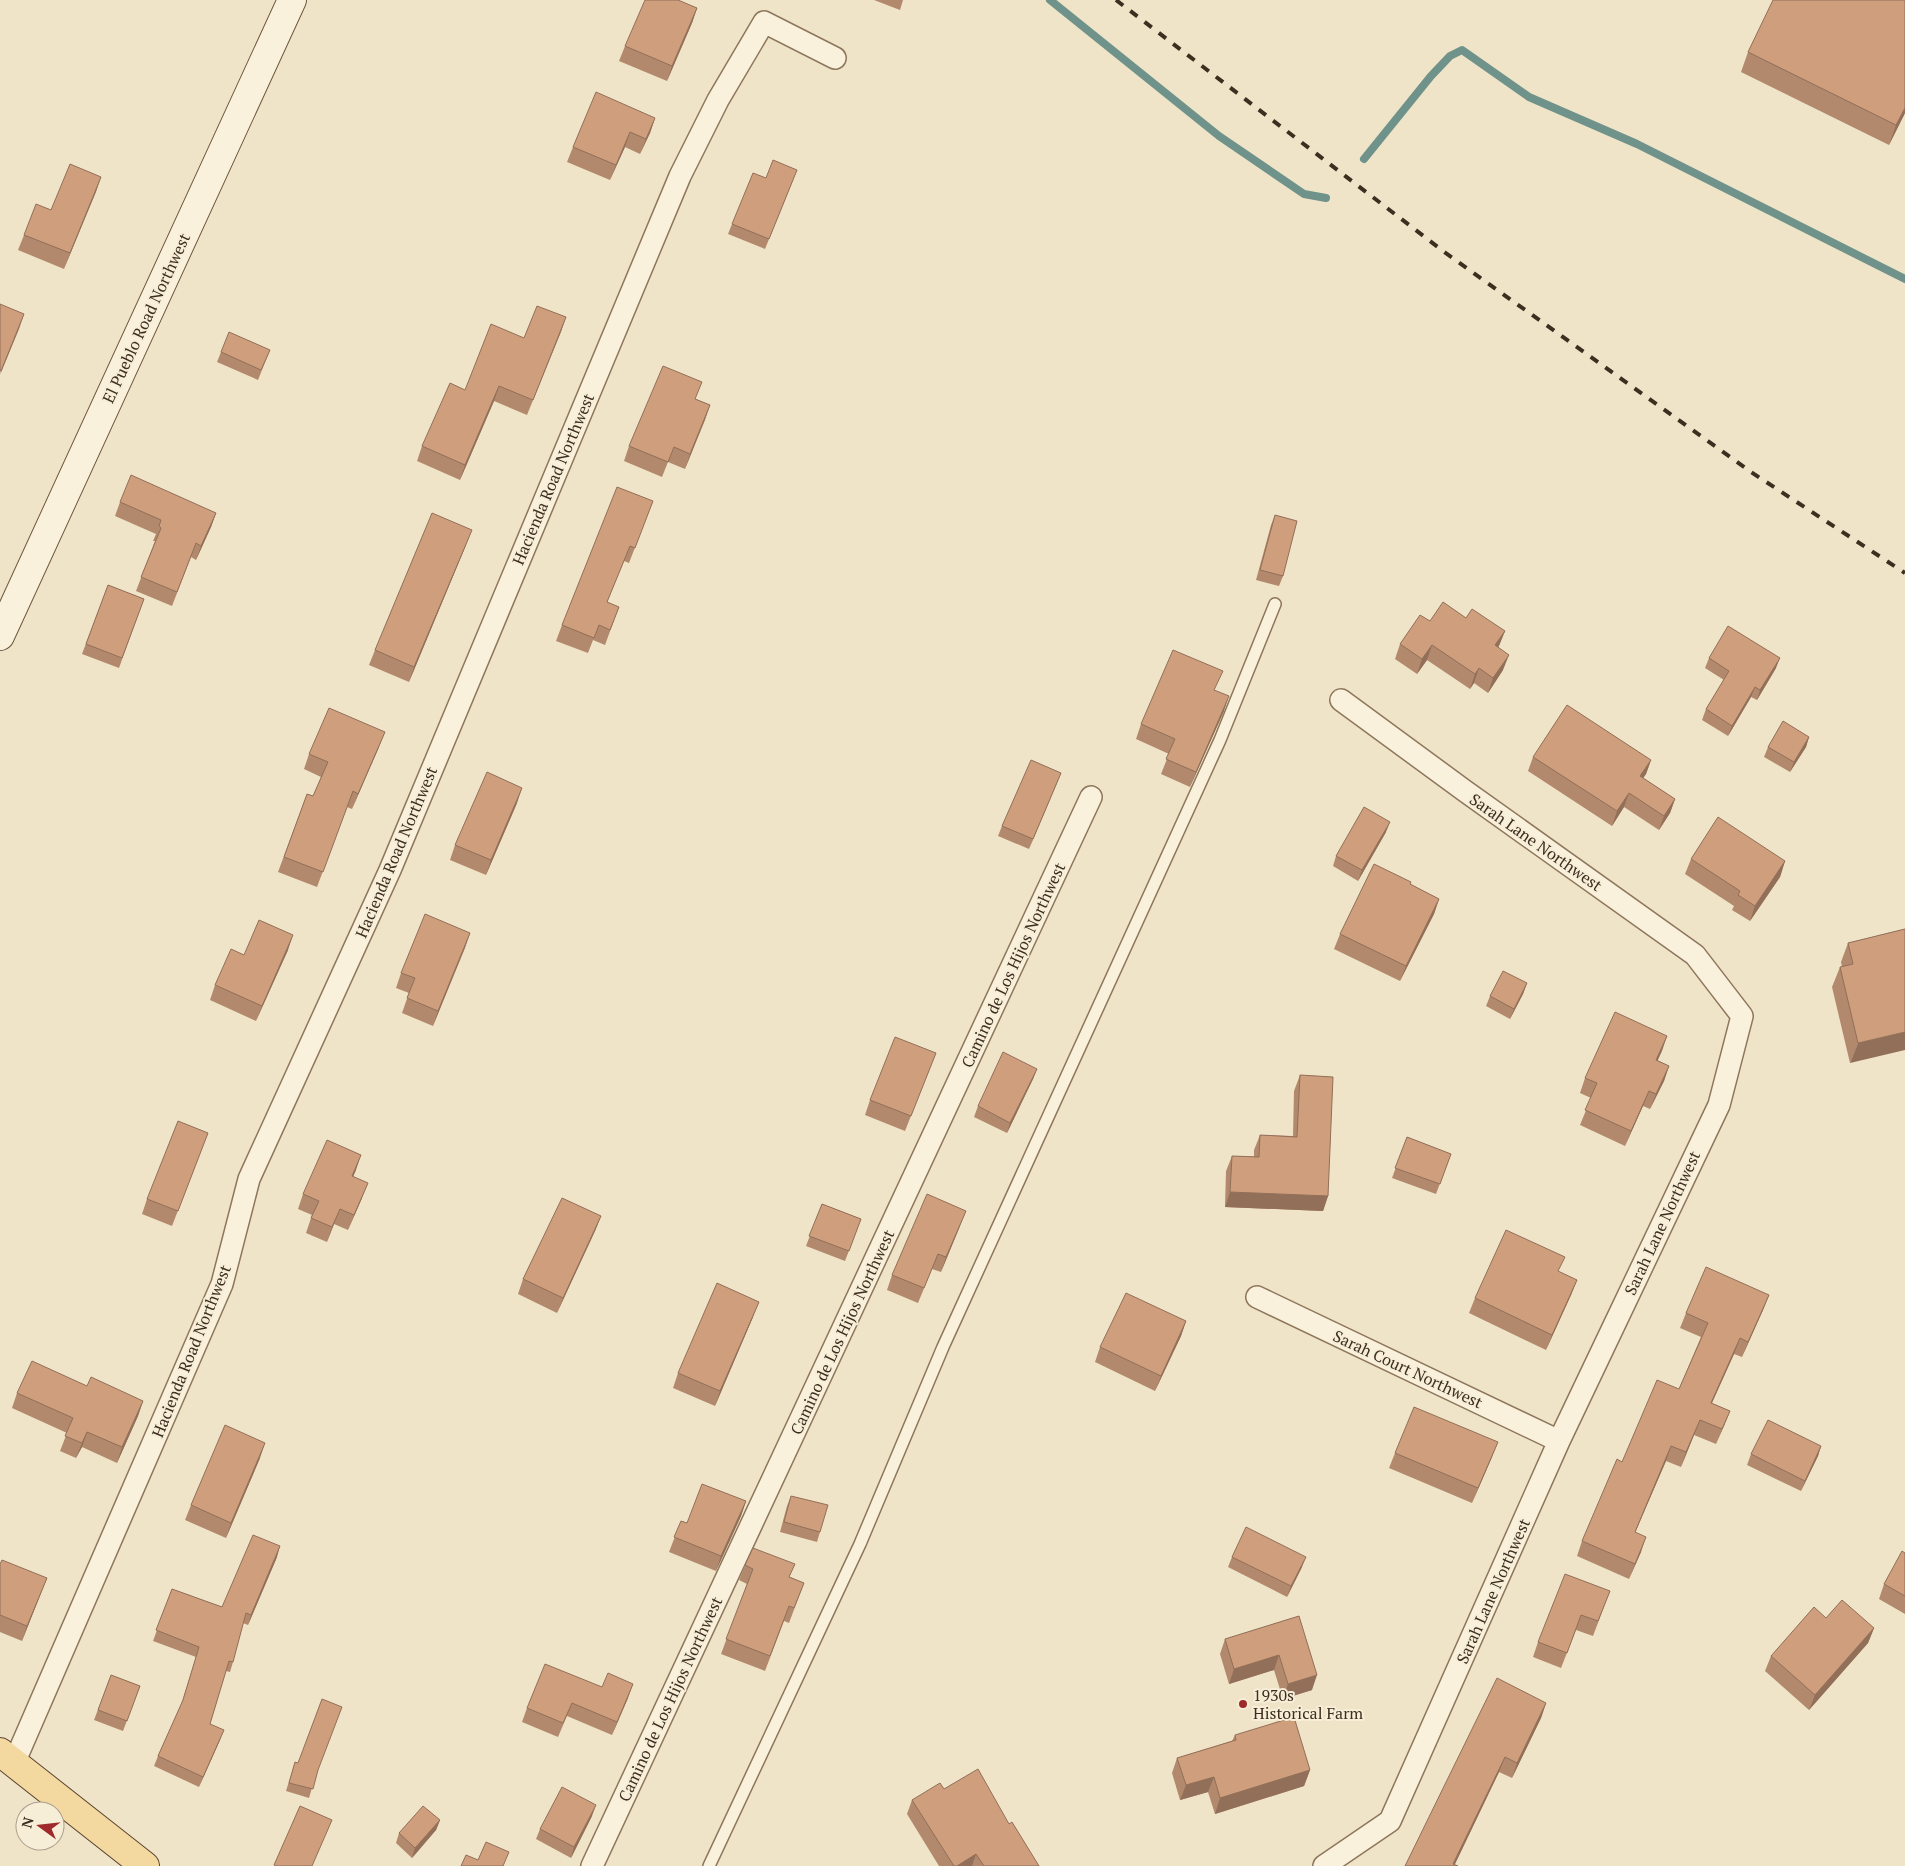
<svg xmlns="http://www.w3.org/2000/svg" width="1905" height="1866" font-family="'PT Serif',serif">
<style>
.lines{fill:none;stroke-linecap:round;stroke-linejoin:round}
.stream{stroke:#6f938a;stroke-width:8}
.lane-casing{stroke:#8d765c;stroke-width:14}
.street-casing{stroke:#8d765c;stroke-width:24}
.secondary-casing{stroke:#6f573f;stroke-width:30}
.primary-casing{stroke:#5b4430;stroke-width:30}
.lane{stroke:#faf1dc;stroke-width:11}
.street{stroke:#faf1dc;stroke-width:21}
.secondary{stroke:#faf1dc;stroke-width:28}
.primary{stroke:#f3d9a0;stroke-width:28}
.rail{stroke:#3d2e20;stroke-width:4;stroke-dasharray:9 9;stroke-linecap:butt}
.wall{fill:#b2896c}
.shaded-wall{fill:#916f58}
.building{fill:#cf9f7d;stroke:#916f58}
.poi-dot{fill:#9e2a2b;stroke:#f7eed8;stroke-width:2}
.labels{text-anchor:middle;stroke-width:4;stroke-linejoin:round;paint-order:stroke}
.street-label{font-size:16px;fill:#3d2e20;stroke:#f7eed8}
.poi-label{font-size:16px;fill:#3d2e20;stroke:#f7eed8;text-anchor:start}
</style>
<rect width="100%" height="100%" fill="#f0e4c8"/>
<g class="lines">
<path class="stream" d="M1050 0 1219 136 1304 194 1326 198
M1364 159 1431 76 1450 56 1462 50 1529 97 1637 144 1905 279"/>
<g class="lane-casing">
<path id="lane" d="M709 1866 860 1544 943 1347 1220 740 1275 604"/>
</g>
<g class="street-casing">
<path id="street" d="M1257 1297 1559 1441
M14 1763 222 1284 249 1179 390 870 680 176 718 100 764 22 835 58
M592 1866 1091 797
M1324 1866 1390 1821 1559 1441 1719 1105 1742 1016 1695 955 1465 791 1341 700"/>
</g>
<g class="secondary-casing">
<path id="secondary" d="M0 636 292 0"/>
</g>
<g class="primary-casing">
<path id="primary" d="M0 1752 145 1866"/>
</g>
<use href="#lane" class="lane"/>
<use href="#street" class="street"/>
<use href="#secondary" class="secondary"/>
<use href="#primary" class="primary"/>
<path class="rail" d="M1116 0 1443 251 1751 472 1905 573"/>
</g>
<path class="wall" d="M874 0H903L900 10Z
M1905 0V113L1889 145 1741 72 1748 52Z
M697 8 692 23 667 81 619 61 625 46Z
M655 118 650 133 640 154 625 147 610 180 567 162 573 147Z
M101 177 64 269 18 250 24 235 51 210Z
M766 178 793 180 765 249 728 234 732 224Z
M566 317 527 415 494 401 460 480 417 461 422 446 465 390 524 338Z
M270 350 258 380 217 362 221 352Z
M696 399 710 405 685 469 668 462 662 477 624 461 629 446Z
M653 501 629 563 624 561 607 602 619 607 605 645 593 640 588 653 556 641 562 625Z
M120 502 216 513 211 527 196 560 191 557 172 606 136 591 155 541H153L156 534 115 516Z
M1275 515 1283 576 1279 586 1256 580 1271 525Z
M466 545 409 682 369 665 375 650Z
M108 585 144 599 119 668 82 654Z
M1466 618 1505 631 1498 647 1503 670 1488 693 1474 683 1470 689 1427 660 1417 674 1395 659 1400 644 1430 621Z
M1709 658 1776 668 1757 700 1751 697 1728 736 1702 720 1706 709 1724 680 1705 668Z
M1215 690 1224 711 1190 787 1161 774 1169 754 1136 739 1141 724Z
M1809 737 1806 747 1790 772 1764 757 1768 747Z
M379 747 352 809 347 807 317 887 278 872 307 794 313 796 321 777 304 769 309 754Z
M1533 757 1651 760 1646 774 1643 778 1675 799 1670 813 1659 830 1624 807 1612 826 1528 771Z
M1061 773 1029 849 998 836 1002 826Z
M517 803 486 875 450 860 455 845Z
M1386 832 1358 881 1333 866 1336 856Z
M1691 859 1785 861 1780 877 1750 921 1732 910 1734 906 1685 874Z
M1410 884 1439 899 1434 914 1400 981 1334 949 1340 934Z
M1905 929 1850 1063 1832 987 1840 967H1842L1841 962 1848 943Z
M470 933 433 1026 402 1013 409 993 396 988 401 973Z
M288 950 256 1021 210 1000 215 985 244 955Z
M1527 983 1523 994 1510 1019 1486 1006 1490 996Z
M1667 1036 1657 1060 1669 1066 1664 1081 1650 1109 1643 1106 1625 1146 1580 1125 1591 1098 1580 1093 1585 1078Z
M936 1053 905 1131 865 1115 870 1100Z
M1037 1069 1033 1079 1007 1133 974 1117 978 1106Z
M1300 1075 1328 1196 1323 1211 1225 1207 1226 1171 1232 1156 1254 1157V1150L1260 1135 1293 1136 1294 1091Z
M208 1133 172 1226 142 1214 147 1199Z
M1407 1137 1451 1154 1436 1194 1392 1178Z
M356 1170 353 1176 362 1198 348 1230 334 1224 327 1242 306 1233 312 1215 298 1209 303 1194Z
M822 1204 861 1219 845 1261 806 1246Z
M601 1216 595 1231 557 1313 518 1294 523 1279Z
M960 1226 941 1272 932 1269 918 1303 887 1290 892 1275Z
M1559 1272 1577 1280 1571 1295 1546 1350 1469 1313 1475 1298Z
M1769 1295 1763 1310 1742 1357 1734 1354 1712 1403 1730 1411 1716 1444 1694 1435 1681 1467 1666 1461 1635 1532 1641 1552 1629 1579 1577 1556 1582 1541 1622 1462 1679 1389 1701 1337 1680 1328 1686 1313Z
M753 1317 715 1406 673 1388 678 1373Z
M1186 1321 1181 1336 1155 1391 1095 1362 1100 1347Z
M87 1386 143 1401 138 1416 117 1463 82 1447 76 1458 60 1451 67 1433 12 1408 17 1393Z
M1821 1446 1818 1456 1801 1491 1747 1465 1751 1454Z
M1395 1453 1492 1457 1472 1503 1389 1468Z
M260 1458 226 1538 185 1520 191 1505Z
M791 1496 820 1532 817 1542 780 1532 787 1506Z
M746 1501 741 1516 716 1571 669 1552 681 1521 687 1523Z
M1905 1553V1614L1879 1599 1884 1584Z
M277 1557 248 1625 243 1623 233 1662 230 1672 226 1671 210 1724 220 1740 199 1787 154 1766 158 1756 181 1705 196 1657 153 1641 172 1589 222 1607Z
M1232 1557 1302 1567 1287 1597 1228 1567Z
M0 1564 47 1578 22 1641 0 1632Z
M745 1565 790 1577 804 1583 789 1623 784 1621 765 1671 721 1654 747 1584 739 1580Z
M1610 1591 1593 1636 1576 1630 1561 1668 1533 1657 1538 1642Z
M1299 1616 1312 1690 1283 1699 1274 1670 1229 1684 1220 1654 1225 1639Z
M1826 1618 1874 1628 1868 1643 1809 1710 1765 1671 1771 1656Z
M111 1675 140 1686 123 1731 94 1720Z
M602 1687 628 1698 612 1735 567 1716 558 1737 522 1722 527 1708Z
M1546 1703 1541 1718 1512 1778 1499 1772 1455 1864 1405 1866Z
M1235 1735 1310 1770 1304 1786 1215 1814 1208 1792 1180 1800 1172 1773 1177 1758 1232 1741Z
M295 1762 317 1771 309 1798 286 1791Z
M944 1789 1009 1824 1039 1866H939L907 1814 912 1800Z
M592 1816 571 1858 536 1839 540 1829Z
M440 1820 436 1830 412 1858 396 1843 399 1833Z"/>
<path class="shaded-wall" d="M697 8 692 23 667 81 672 66Z
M1905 108V113L1889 145 1896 125Z
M655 118 650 133 640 154 646 139Z
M630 132 625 147 610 180 616 165Z
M101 177 96 192 64 269 70 253Z
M24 314 19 329 0 375 1 371Z
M566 317 561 332 527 415 533 400Z
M499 386 494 401 460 480 465 465Z
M710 405 705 420 685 469 690 454Z
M216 513 211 527 196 560 201 546Z
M472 530 466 545 409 682 414 667Z
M1505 631 1499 646 1489 660 1495 645Z
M1432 645 1427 660 1417 674 1422 659Z
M1509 655 1503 670 1488 693 1493 678Z
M1780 658 1776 668 1757 700 1760 690Z
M1479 668 1474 683 1470 689 1475 674Z
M1755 687 1751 697 1728 736 1732 726Z
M1229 696 1224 711 1190 787 1196 772Z
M385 732 379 747 352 809 358 794Z
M1809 737 1806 747 1790 772 1794 762Z
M1651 760 1646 774 1635 790 1640 776Z
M1061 773 1057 783 1029 849 1033 839Z
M522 788 517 803 486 875 491 860Z
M1629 793 1624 807 1612 826 1617 811Z
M1675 799 1670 813 1659 830 1664 816Z
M1390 822 1386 832 1358 881 1362 870Z
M1785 861 1780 877 1750 921 1755 906Z
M1439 899 1434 914 1400 981 1406 966Z
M470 933 465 948 433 1026 438 1011Z
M293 935 288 950 256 1021 262 1006Z
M1527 983 1523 994 1510 1019 1514 1009Z
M1905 1032V1050L1850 1063 1858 1043Z
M1667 1036 1662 1051 1651 1075 1656 1060Z
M1669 1066 1664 1081 1650 1109 1656 1094Z
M1037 1069 1033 1079 1007 1133 1010 1123Z
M1649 1091 1643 1106 1625 1146 1631 1131Z
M361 1155 356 1170 347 1191 352 1176Z
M368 1183 362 1198 348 1230 354 1215Z
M1230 1192 1328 1196 1323 1211 1225 1207Z
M340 1209 334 1224 327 1242 332 1227Z
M966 1211 960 1226 941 1272 946 1257Z
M601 1216 595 1231 557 1313 563 1298Z
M1577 1280 1571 1295 1546 1350 1552 1335Z
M1769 1295 1763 1310 1742 1357 1748 1342Z
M759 1302 753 1317 715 1406 720 1391Z
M1186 1321 1181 1336 1155 1391 1161 1376Z
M1740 1338 1734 1354 1705 1418 1711 1403Z
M143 1401 138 1416 117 1463 122 1447Z
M1730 1411 1724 1426 1716 1444 1722 1429Z
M1700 1420 1694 1435 1681 1467 1686 1452Z
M87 1432 82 1447 76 1458 82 1443Z
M1498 1442 1492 1457 1472 1503 1478 1488Z
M265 1443 260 1458 226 1538 231 1523Z
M1671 1446 1666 1461 1629 1547 1635 1532Z
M1821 1446 1818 1456 1801 1491 1805 1481Z
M746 1501 741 1516 716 1571 721 1556Z
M1646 1537 1641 1552 1629 1579 1635 1564Z
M280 1546 277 1557 248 1625 251 1615Z
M1306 1557 1302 1567 1287 1597 1291 1586Z
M47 1578 41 1593 22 1641 27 1626Z
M1874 1628 1868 1643 1809 1710 1815 1695Z
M1279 1655 1274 1670 1229 1684 1234 1669Z
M1317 1675 1312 1690 1283 1699 1288 1684Z
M633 1684 628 1698 612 1735 617 1722Z
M1546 1703 1541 1718 1512 1778 1517 1763Z
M224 1730 220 1740 199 1787 203 1777Z
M1505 1757 1499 1772 1454 1866H1452Z
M1310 1770 1304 1786 1215 1814 1220 1798Z
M1214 1777 1208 1792 1180 1800 1186 1785Z
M596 1805 592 1816 571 1858 574 1847Z
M440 1820 436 1830 412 1858 415 1848Z
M976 1854 972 1866H957Z"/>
<path class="building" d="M645 0H678L697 8 672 66 625 46Z
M1773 0H1905V108L1896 125 1748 52Z
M596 92 655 118 646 139 630 132 616 165 573 147Z
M773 160 797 170 769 239 732 224 753 173 766 178Z
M70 164 101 177 70 253 24 235 36 204 51 210Z
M0 304 24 314 1 371H0Z
M537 306 566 317 533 400 499 386 465 465 422 446 450 383 465 390 491 324 524 338Z
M229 332 270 350 261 370 221 352Z
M663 366 702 382 695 399 710 405 690 454 674 447 668 462 629 446Z
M131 475 216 513 201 546 196 543 177 592 141 577 161 528 159 526 161 520 120 502Z
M617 487 653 501 635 548 630 546 607 602 619 607 610 630 599 625 594 638 562 625Z
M432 513 472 530 414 667 375 650Z
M1275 515 1297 521 1283 576 1260 570Z
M108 585 144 599 122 658 86 644Z
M1443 602 1466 618 1472 609 1505 631 1495 645 1509 655 1493 678 1479 668 1475 674 1432 645 1422 659 1400 644 1420 615 1430 621Z
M1728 626 1780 658 1760 690 1755 687 1732 726 1706 709 1729 671 1709 658Z
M1173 650 1223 671 1214 690 1229 696 1196 772 1166 759 1175 739 1141 724Z
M1567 705 1651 760 1640 776 1675 799 1664 816 1629 793 1617 811 1533 757Z
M329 708 385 732 358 794 353 791 323 872 284 857 307 794 313 796 328 762 309 754Z
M1783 721 1809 737 1794 762 1768 747Z
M1031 760 1061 773 1033 839 1002 826Z
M487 772 522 788 491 860 455 845Z
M1364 807 1390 822 1362 870 1336 856Z
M1718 817 1785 861 1755 906 1738 895 1740 891 1691 859Z
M1374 864 1411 882 1410 884 1439 899 1406 966 1340 934Z
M425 914 470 933 438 1011 407 998 415 978 401 973Z
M259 920 293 935 262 1006 215 985 231 949 244 955Z
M1905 929V1032L1858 1043 1840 967 1853 964 1848 943Z
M1503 971 1527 983 1514 1009 1490 996Z
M1615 1012 1667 1036 1656 1060 1669 1066 1656 1094 1649 1091 1631 1131 1585 1110 1597 1083 1585 1078Z
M895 1037 936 1053 911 1116 870 1100Z
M1003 1052 1037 1069 1010 1123 978 1106Z
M1300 1075 1333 1077 1328 1196 1230 1192 1232 1156 1259 1157 1260 1135 1297 1137Z
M178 1121 208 1133 178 1211 147 1199Z
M1407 1137 1451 1154 1440 1184 1395 1168Z
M327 1140 361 1155 352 1176 368 1183 354 1215 340 1209 332 1227 311 1218 319 1201 303 1194Z
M927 1194 966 1211 946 1257 938 1254 924 1288 892 1275Z
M562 1198 601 1216 563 1298 523 1279Z
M822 1204 861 1219 849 1251 809 1236Z
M1506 1230 1565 1257 1558 1271 1577 1280 1552 1335 1475 1298Z
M1706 1267 1769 1295 1748 1342 1740 1338 1711 1403 1730 1411 1722 1429 1700 1420 1686 1452 1671 1446 1635 1532 1646 1537 1635 1564 1582 1541 1617 1459 1622 1462 1657 1380 1679 1389 1708 1323 1686 1313Z
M717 1283 759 1302 720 1391 678 1373Z
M1126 1293 1186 1321 1161 1376 1100 1347Z
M32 1361 87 1386 91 1377 143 1401 122 1447 87 1432 82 1443 65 1436 73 1418 17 1393Z
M1414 1407 1498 1442 1478 1488 1395 1453Z
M1768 1420 1821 1446 1805 1481 1751 1454Z
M225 1425 265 1443 231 1523 191 1505Z
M702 1484 746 1501 721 1556 674 1537 681 1521 687 1523Z
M791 1496 828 1505 820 1532 784 1522Z
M1246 1527 1306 1557 1291 1586 1232 1557Z
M253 1535 280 1546 251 1615 246 1613 233 1662 229 1661 210 1724 224 1730 203 1777 158 1756 183 1700 199 1647 156 1630 172 1589 222 1607Z
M753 1548 795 1564 789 1577 804 1583 794 1608 789 1606 770 1656 726 1639 753 1569 745 1565Z
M1902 1551 1905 1553V1596L1884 1584Z
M2 1560 47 1578 27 1626 0 1615V1564Z
M1565 1574 1610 1591 1598 1621 1581 1615 1567 1653 1538 1642Z
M1842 1600 1874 1628 1815 1695 1771 1656 1814 1607 1826 1618Z
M1299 1616 1317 1675 1288 1684 1279 1655 1234 1669 1225 1639Z
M545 1664 602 1687 608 1673 633 1684 617 1722 572 1703 563 1723 527 1708Z
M111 1675 140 1686 127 1721 98 1710Z
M1497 1678 1546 1703 1517 1763 1505 1757 1453 1864 1458 1866H1405Z
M322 1699 342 1707 318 1770 313 1789 289 1783 295 1762 298 1763Z
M1294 1717 1310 1770 1220 1798 1214 1777 1186 1785 1177 1758 1236 1740 1235 1735Z
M978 1769 1009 1824 1012 1822 1039 1866H984L976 1854 957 1866H954L912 1800 940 1783 944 1789Z
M562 1787 596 1805 574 1847 540 1829Z
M300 1806 332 1820 312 1866H276L274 1865Z
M423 1806 440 1820 415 1848 399 1833Z
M486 1842 509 1852 503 1866H461L466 1855 478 1860Z"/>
<circle class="poi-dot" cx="1243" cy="1704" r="5"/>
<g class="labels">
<g class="street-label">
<text transform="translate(146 318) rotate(-65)" y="6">El Pueblo Road Northwest</text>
<text transform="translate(553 479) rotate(-67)" y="6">Hacienda Road Northwest</text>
<text transform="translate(1536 842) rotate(35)" y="6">Sarah Lane Northwest</text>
<text transform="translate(396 852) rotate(-67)" y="6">Hacienda Road Northwest</text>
<text transform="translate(1013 965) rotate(-65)" y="6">Camino de Los Hijos Northwest</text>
<text transform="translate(1662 1223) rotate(-65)" y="6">Sarah Lane Northwest</text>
<text transform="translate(842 1332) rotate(-65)" y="6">Camino de Los Hijos Northwest</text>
<text transform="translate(191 1351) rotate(-68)" y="6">Hacienda Road Northwest</text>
<text transform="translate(1408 1369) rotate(25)" y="6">Sarah Court Northwest</text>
<text transform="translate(1493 1591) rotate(-66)" y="6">Sarah Lane Northwest</text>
<text transform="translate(670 1699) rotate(-65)" y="6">Camino de Los Hijos Northwest</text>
</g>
<g class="poi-label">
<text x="1253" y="1701">1930s<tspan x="1253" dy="18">Historical Farm</tspan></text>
</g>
</g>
<g transform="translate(40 1826) rotate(285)"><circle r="24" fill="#f7eed8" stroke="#ada18e"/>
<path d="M0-4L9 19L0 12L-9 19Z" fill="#9e2a2b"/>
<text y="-8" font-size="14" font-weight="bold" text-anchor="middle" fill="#3d2e20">N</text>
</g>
</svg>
